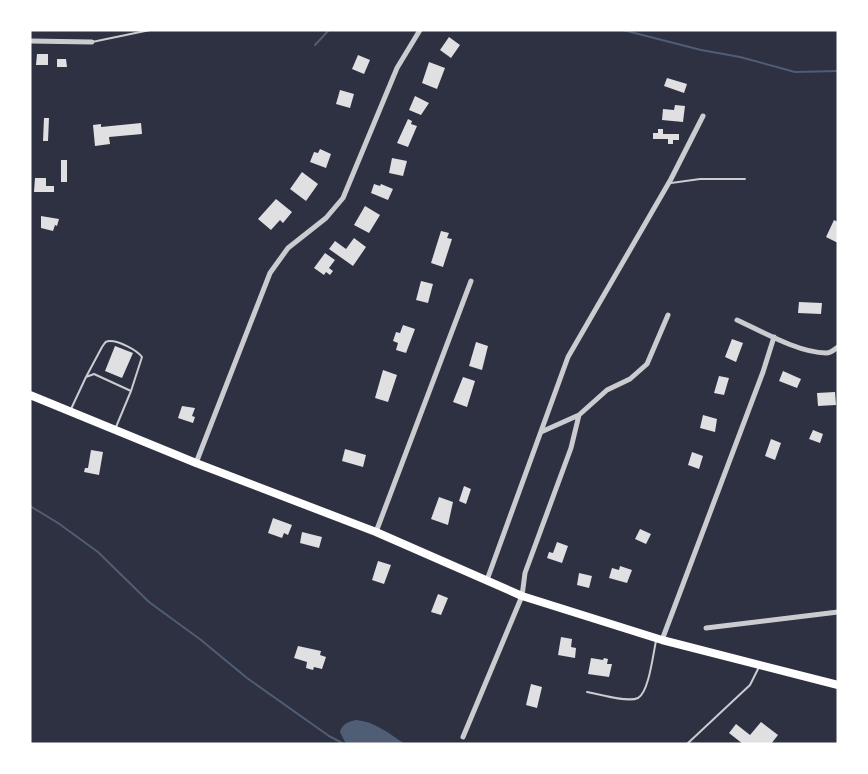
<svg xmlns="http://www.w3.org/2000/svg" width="868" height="774" font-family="Bitter,serif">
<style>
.water{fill:#4f5d75}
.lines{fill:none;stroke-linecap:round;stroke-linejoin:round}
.stream{stroke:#4f5d75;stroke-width:2}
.building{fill:#e0e0e3}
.service{stroke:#caccd0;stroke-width:2}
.minor{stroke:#caccd0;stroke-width:5}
.primary{stroke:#fff;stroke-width:8}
</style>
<rect width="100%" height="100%" fill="#2d3142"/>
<path class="water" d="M356 720C374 721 390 734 405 744H346L340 732C342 724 348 722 356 720Z"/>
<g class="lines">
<path class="stream" d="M623 30 701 50 740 57 795 72 838 71
M315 45 329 30
M30 506 58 523 98 552 149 602 201 640 247 678 329 736 344 744"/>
</g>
<path class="building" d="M449 37 460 45 451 58 440 50Z
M37 54H48V65H36Z
M358 55 370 60 364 74 352 69Z
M57 59H66L67 67H57Z
M429 62 445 68 437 89 422 83Z
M667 78 687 84 684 93 664 86Z
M340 90 354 94 350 108 336 104Z
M415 96 429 103 421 115 409 110Z
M675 105 685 106 683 122 662 120 663 109 674 110Z
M44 118H49L48 141H43Z
M408 119 412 121 411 124 417 126 408 147 397 143Z
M141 123 142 134 109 137 110 144 95 146 93 125 101 124V127Z
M658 129H663V134H679V140H673V144H668V139H653V133H658Z
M320 149 331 154 326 168 310 162 314 152 318 153Z
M392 158 407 161 403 176 389 173Z
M61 160H67V182H61Z
M302 172 318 184 306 201 290 189Z
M35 178H46V186H54V192H34Z
M374 184 380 186 381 184 393 189 388 200 371 193Z
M276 199 292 212 283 223 280 220 271 230 258 219Z
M365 206 380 215 369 233 354 225Z
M41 216 59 219 57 226 55 225 53 231 41 228Z
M834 220 838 222V243L826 237Z
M441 231 449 233 447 238 452 239 443 267 431 263Z
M354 238 366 247 353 266 329 249 335 241 346 249Z
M325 253 335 260 329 268 333 271 330 275 326 272 324 275 314 268Z
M421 281 433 284 428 303 416 300Z
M799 302 822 303 821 314 798 313Z
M403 325 415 329 406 353 396 350 398 343 393 341 396 332 400 333Z
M732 339 743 343 736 362 725 357Z
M476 342 488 346 482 370 469 366Z
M115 346 133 353 122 378 105 371Z
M383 370 397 375 388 402 375 398Z
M783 371 801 379 797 388 779 381Z
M719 376 729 378 724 395 714 393Z
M463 377 475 381 467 407 453 402Z
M835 392 836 405 818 406 817 393Z
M182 406 195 408 192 416 195 417 193 423 178 418Z
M703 415 717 419 715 432 700 428Z
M813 430 823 434 820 443 809 439Z
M771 439 781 443 775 460 765 456Z
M345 449 366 455 363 467 342 461Z
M91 450 103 452 99 475 84 472 85 468H88Z
M692 452 703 456 699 469 688 465Z
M464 486 471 489 466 504 459 501Z
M439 497 453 502 448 525 431 519Z
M273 518 292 525 288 535 284 533 282 538 268 533Z
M640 529 651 534 646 544 635 539Z
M302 532 322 537 319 548 300 543Z
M557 542 568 546 562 563 547 558 549 552 553 553Z
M378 561 391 565 384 584 372 580Z
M620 566 632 570 627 583 609 578 612 568 619 570Z
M579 573 592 576 589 588 577 585Z
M438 594 448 598 441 615 431 612Z
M561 637 572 639 571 647 576 648 575 658 558 655Z
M298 646 321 651 320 655 326 657 322 669 314 667 313 670 306 668 307 662 294 658Z
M591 658 603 660 604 658 608 659 607 664H612L609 677 588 674Z
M531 684 542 687 537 708 526 705Z
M761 722 778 735 771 744H743L729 733 736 724 750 735Z"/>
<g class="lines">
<path class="service" d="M92 42 150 30
M671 183 700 179H745
M86 377 102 347C105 343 105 341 110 341 119 341 137 350 142 357L131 391
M71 409 86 377 94 374 131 391 116 427
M587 692C598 694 628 703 638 698 649 692 653 654 656 641
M687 744 750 685 759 667"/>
<path class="minor" d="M30 41 92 42
M737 320C761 331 799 353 826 353 831 353 834 350 838 347
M541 432 579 415 607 390 630 379 647 364 668 315
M196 463 270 273 288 248 326 218 343 198 397 68 420 30
M376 532 471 281
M487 580 568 357 671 179 703 116
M706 628 838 612
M662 640 763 372 774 337
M463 737 522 596 525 573 571 448 579 415"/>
<path class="primary" d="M30 395 196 463 376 532 522 596 662 640 838 685"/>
</g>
<rect width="868" height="774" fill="none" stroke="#ffffff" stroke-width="63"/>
</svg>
